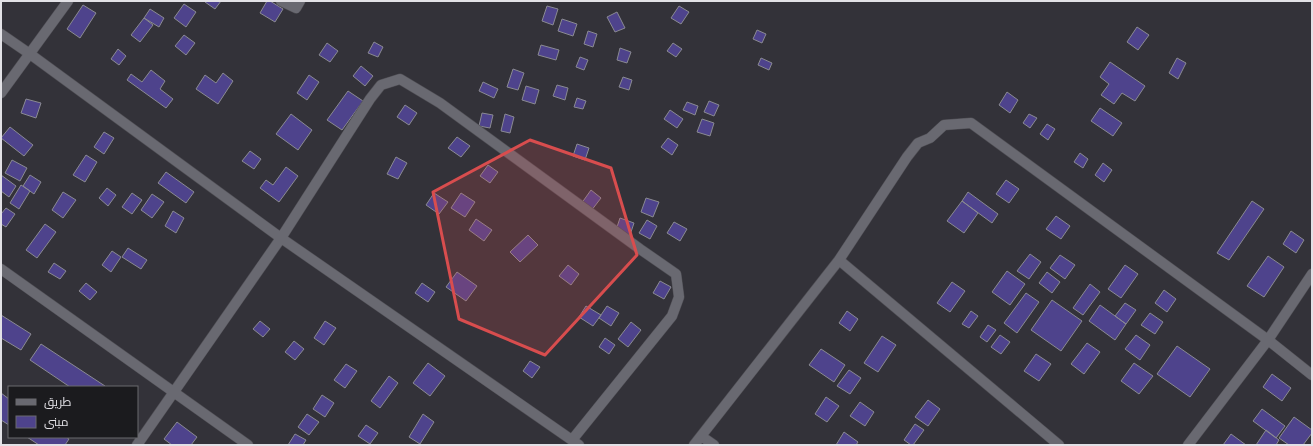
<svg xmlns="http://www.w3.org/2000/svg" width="1313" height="446" font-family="Cabin,Cairo,sans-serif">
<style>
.building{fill:#4e438c;stroke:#8a8a92}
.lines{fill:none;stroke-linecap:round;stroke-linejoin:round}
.minor-casing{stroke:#4f4e54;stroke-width:11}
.minor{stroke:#696971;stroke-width:10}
.marked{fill:#d84d4e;fill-opacity:0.2;stroke:#d84d4e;stroke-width:3;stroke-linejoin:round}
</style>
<rect width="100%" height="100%" fill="#333239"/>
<path class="building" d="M206 1H221L215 9 205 2Z
M267 1H270L283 9 275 22 260 13Z
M184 4 196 12 186 27 174 18Z
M83 5 96 13 80 38 67 29Z
M547 6 558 9 553 25 542 21Z
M679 6 689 12 681 24 671 18Z
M150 9 164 18 159 27 144 18Z
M617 12 625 28 615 32 607 17Z
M144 18 153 25 140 42 131 35Z
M562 19 577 24 573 36 558 31Z
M1137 27 1149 35 1138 50 1127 42Z
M757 30 766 34 762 43 753 39Z
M588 31 597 34 593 47 584 44Z
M184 35 195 43 186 55 175 46Z
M374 42 383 47 378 57 368 53Z
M327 43 338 51 330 62 319 55Z
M673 43 682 49 676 57 667 51Z
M541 45 559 50 556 60 538 55Z
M620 48 631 52 627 63 617 60Z
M118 49 126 56 119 65 111 59Z
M580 57 588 60 584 70 576 67Z
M761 58 772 63 769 70 758 65Z
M1177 58 1186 63 1178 79 1169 73Z
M1110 62 1145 86 1135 101 1122 93 1114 104 1101 95 1109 84 1100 77Z
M361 66 373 76 365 86 353 76Z
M513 69 524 73 518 90 507 87Z
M151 70 165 81 160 89 173 99 166 108 127 80 131 74 142 82Z
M223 73 233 81 218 104 196 89 205 75 216 83Z
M309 75 319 82 307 100 297 93Z
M623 77 632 80 629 90 619 87Z
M483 82 498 89 494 98 479 91Z
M557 85 568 88 565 100 553 96Z
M526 86 539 90 535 104 522 100Z
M348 91 363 101 342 130 327 120Z
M1007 92 1018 100 1010 113 999 105Z
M577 98 586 101 583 109 574 107Z
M26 99 41 103 36 118 21 113Z
M709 101 719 105 714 116 704 112Z
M687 102 698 106 695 115 683 110Z
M405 105 417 113 409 125 397 117Z
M1100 108 1122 123 1113 136 1091 121Z
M670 110 683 119 677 128 664 119Z
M482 113 493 115 490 128 479 126Z
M291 114 312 130 298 150 276 134Z
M505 114 514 117 510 133 501 131Z
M1029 114 1037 118 1030 128 1023 123Z
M702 119 714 123 710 136 697 132Z
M1047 124 1055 129 1048 140 1040 134Z
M10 127 33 145 24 156 1 138Z
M104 132 114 138 104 154 94 147Z
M457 137 470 146 461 157 448 148Z
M668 138 678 145 672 155 661 147Z
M577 144 589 148 585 160 573 156Z
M250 151 261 159 254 169 242 161Z
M1080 153 1088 159 1083 168 1074 162Z
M86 155 97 162 85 182 73 175Z
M396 157 407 163 398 179 387 174Z
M12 160 27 168 20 181 5 173Z
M1103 163 1112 170 1104 182 1095 175Z
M488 165 498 172 490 183 480 176Z
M286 167 298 176 279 202 260 188 266 180 273 185Z
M166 172 194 192 186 203 158 183Z
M1 175 16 186 9 197 1 191Z
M30 175 41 182 34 194 23 186Z
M1006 180 1019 189 1009 203 996 194Z
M21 185 30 191 19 209 10 203Z
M107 188 116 195 108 206 99 198Z
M591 190 601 198 591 211 581 204Z
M63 192 76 200 63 218 52 210Z
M968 192 998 214 992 223 962 201Z
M132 193 142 200 132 214 122 207Z
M434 193 448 202 439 214 426 205Z
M461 193 475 202 465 217 451 208Z
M152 194 164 202 152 218 141 210Z
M646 198 659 202 653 217 641 212Z
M962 201 978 213 964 233 947 221Z
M1252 201 1264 209 1229 260 1217 253Z
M6 208 15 214 6 227 1 224V214Z
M173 211 184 218 176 233 165 226Z
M1056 216 1070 226 1061 239 1046 229Z
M620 218 634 223 630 235 616 230Z
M476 219 492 230 484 241 469 230Z
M647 220 657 226 650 239 639 233Z
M674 222 687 229 680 241 667 233Z
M45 224 56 232 37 258 26 250Z
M1291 231 1304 240 1296 253 1283 244Z
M528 235 538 245 520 262 510 252Z
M128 248 147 260 141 269 122 257Z
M112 251 121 257 111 272 102 265Z
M1030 254 1041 262 1029 279 1017 271Z
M1060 255 1075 265 1065 279 1050 268Z
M1268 256 1284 267 1264 297 1247 286Z
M54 263 66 271 60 279 48 272Z
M568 265 579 274 571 285 559 276Z
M1125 265 1138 274 1121 298 1108 289Z
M1007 271 1025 284 1010 305 992 292Z
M457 272 477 286 466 301 446 287Z
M1047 272 1060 282 1052 293 1039 283Z
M660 281 671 287 664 299 653 293Z
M952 282 965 291 950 312 937 303Z
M86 283 97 292 90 300 79 291Z
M422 283 435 292 428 302 415 293Z
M1090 284 1100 292 1083 315 1073 308Z
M1164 290 1176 299 1167 312 1155 303Z
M1026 293 1039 302 1017 333 1004 323Z
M1052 300 1082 321 1061 351 1031 330Z
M1125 303 1136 310 1126 324 1115 316Z
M1100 305 1126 324 1115 340 1089 321Z
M586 306 601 315 593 326 579 317Z
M607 306 619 313 611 326 599 318Z
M847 311 858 319 850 331 839 323Z
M971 311 978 316 969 328 962 324Z
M1150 313 1163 322 1155 334 1141 325Z
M1 315 31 334 21 350 1 338Z
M260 321 270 329 263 337 253 329Z
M325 321 336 328 324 345 314 338Z
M631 322 641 330 628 347 618 339Z
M988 325 996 330 987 342 980 337Z
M1000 335 1010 342 1001 354 991 347Z
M1136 335 1150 345 1140 360 1125 349Z
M882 336 896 345 878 372 864 363Z
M605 338 615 345 609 354 599 347Z
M294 341 304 349 295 360 285 352Z
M1087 343 1100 352 1084 374 1071 364Z
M41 344 105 386V387H70L30 360Z
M1177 346 1210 369 1190 397 1157 374Z
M821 349 845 365 834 382 809 365Z
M1036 354 1051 364 1039 381 1024 371Z
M530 361 540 367 532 378 523 371Z
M428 363 445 376 430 396 413 383Z
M1134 363 1153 376 1139 394 1121 381Z
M346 364 357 371 345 388 334 380Z
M849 370 861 378 850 394 837 386Z
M1272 374 1291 388 1282 401 1263 387Z
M389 376 398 383 380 408 371 401Z
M1 393 9 399V425L1 420Z
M322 395 334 403 325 417 313 409Z
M826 397 839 406 827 422 815 414Z
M928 400 940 409 928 426 915 417Z
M860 402 874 412 865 426 850 416Z
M1262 409 1285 426 1276 438 1253 421Z
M307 414 319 422 309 435 298 427Z
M423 414 434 422 420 444 409 437Z
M1294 417 1312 430V433L1303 445H1289L1279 438Z
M177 422 197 437 191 445H172L164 439Z
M915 424 924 430 913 445H911L904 440Z
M366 425 378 433 370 444 358 436Z
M1266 430 1279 440 1276 445H1256Z
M844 432 858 442 856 445H836Z
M295 434 306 440 303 445H288Z
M1231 434 1246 445H1223Z
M27 437H66L69 439 65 445H39Z"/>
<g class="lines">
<g class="minor-casing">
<path id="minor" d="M281 1 296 8 300 1
M1 34 30 54 281 238 579 445
M1 93 68 1
M839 260 1059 445
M1 269 248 445
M701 436 714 445
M137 445 281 238 370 99 381 85 400 79 440 103 640 249 676 274 679 297 672 316 572 440
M694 445 839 260 907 157 918 143 930 138 944 125 971 123 1268 340 1312 375
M1188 445 1268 340 1312 274"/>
</g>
<use href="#minor" class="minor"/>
</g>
<path class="marked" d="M530 140 611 168 637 255 545 355 459 319 433 192Z"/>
<rect width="1313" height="446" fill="none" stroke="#e2e1e6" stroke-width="4"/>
<rect x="8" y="386" width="130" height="52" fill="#1b1b1e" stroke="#6b6a6e"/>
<rect x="16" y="399" width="20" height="6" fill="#696971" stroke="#6b6a6e"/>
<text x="44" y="406" font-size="12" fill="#e2e1e6">طريق</text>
<rect x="16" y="416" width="20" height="12" fill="#4e438c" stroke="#6b6a6e"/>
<text x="44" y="426" font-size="12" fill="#e2e1e6">مبنى</text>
</svg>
